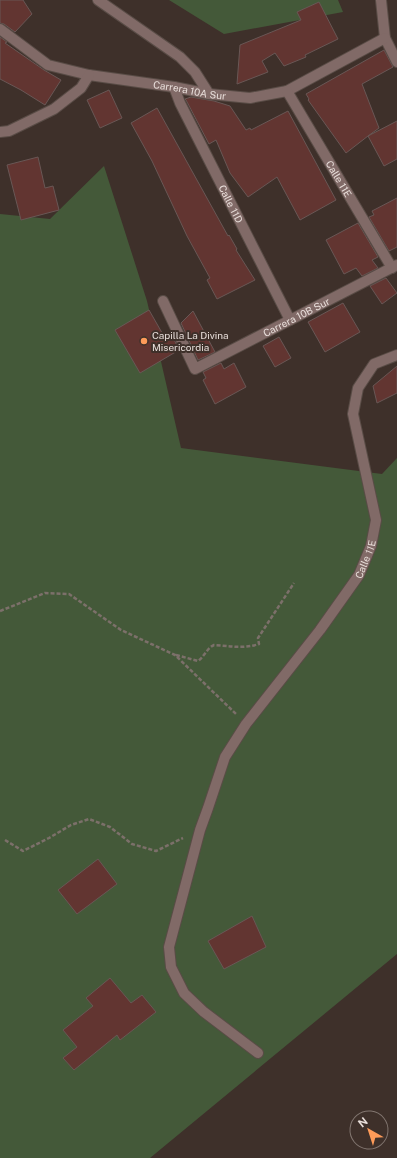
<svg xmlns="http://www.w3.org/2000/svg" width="397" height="1158" font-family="'Public Sans',sans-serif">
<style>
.green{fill:#445939}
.building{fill:#623531;stroke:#695755}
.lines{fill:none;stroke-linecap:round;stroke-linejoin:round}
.minor-casing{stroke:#594c46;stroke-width:12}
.path{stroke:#7c706a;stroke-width:2.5;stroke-dasharray:4 2;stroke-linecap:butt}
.minor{stroke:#816a67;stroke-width:10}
.poi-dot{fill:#fe9b59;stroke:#3e302a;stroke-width:1.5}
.labels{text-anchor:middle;stroke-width:4;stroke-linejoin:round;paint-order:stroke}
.street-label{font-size:10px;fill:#e8deda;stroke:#3e302a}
.poi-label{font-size:10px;fill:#e8deda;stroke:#3e302a;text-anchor:start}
</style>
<rect width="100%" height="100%" fill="#3e302a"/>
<path class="green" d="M169 0H338L343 12 224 34Z
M104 166 147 301 181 448 382 474 397 458V954L150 1158H0V214L50 219Z"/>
<path class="building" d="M0 0H23L32 14 15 32 4 24 0 23Z
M319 2 338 39 305 55 306 57 284 66 275 53 262 61 268 72 237 84 240 45 301 20 297 12Z
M0 37 7 42 5 43 44 70 61 80 45 105 21 90 0 79Z
M384 50 393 67 362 84 379 128 368 136 397 121V159L384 166 368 136 346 153 308 100 309 99 306 94Z
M109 90 122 118 100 128 87 100Z
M191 97 214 101 230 106 246 130 250 128 251 130 288 111 336 200 300 220 277 177 248 197 230 173 216 140 209 144 186 100 185 99Z
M157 108 228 236 229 235 237 249 236 250 255 280 217 299 207 280 210 278 187 236 152 161 131 123Z
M38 157 45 188 53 186 59 210 21 220 7 165Z
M397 198V247L389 251 369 217 374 215 372 211Z
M358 223 378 257 372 260 378 268 362 276 356 268 344 274 326 240Z
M386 278 397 293 382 304 370 286Z
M343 303 360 332 325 352 308 322Z
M149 310 165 338 171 333 179 350 140 373 115 330Z
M193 311 215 352 198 360 181 323Z
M279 337 291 358 275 367 263 346Z
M221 363 224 369 234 363 246 387 215 404 203 380 206 378 203 372Z
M397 366V393L377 403 373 386Z
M98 859 117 884 77 914 58 890Z
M252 916 266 947 224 969 208 941Z
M110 978 131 1003 142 995 156 1012 120 1040 117 1035 74 1070 63 1058 77 1047 63 1030 93 1006 86 998Z"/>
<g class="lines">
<g class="minor-casing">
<g id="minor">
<path d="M98 0 180 57 195 72 209 94"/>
<path d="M381 0 385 38 397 62"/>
<path id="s1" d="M0 29 48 65 89 75 174 87 209 94 250 98 287 91 385 38"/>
<path id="s2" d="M174 87 180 103 290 320"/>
<path id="s3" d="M287 91 392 268"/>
<path d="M0 132 9 131 54 109 81 88 89 75"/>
<path id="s4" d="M163 301 195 369 397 265"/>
<path id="s5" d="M258 1053 204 1012 184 993 171 967 169 947 200 830 208 808 225 757 246 724 320 630 359 575 371 546 376 520 353 414 358 388 374 364 397 355"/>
</g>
</g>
<path class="path" d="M0 611 45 593 69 594 121 630 175 655 236 714
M176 655 198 661C204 657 207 648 214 645 230 646 244 649 259 644L258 638 294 583
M5 840 23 851 49 838 71 825 89 819 110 827 132 844 156 851 183 838"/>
<use href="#minor" class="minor"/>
</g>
<circle class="poi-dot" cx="144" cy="341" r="4"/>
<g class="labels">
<g class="street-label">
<text dy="4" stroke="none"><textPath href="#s1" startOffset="204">Carrera 10A Sur</textPath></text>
<text dy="4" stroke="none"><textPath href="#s3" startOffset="102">Calle 11E</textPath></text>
<text dy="4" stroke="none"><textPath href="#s2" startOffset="130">Calle 11D</textPath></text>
<text dy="4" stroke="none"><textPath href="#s4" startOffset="189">Carrera 10B Sur</textPath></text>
<text dy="4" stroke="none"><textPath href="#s5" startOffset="586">Calle 11E</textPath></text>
</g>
<g class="poi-label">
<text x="152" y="339">Capilla La Divina<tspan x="152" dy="12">Misericordia</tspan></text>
</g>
</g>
<g transform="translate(369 1130) rotate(321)"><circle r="19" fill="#3e302a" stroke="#827670"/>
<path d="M0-3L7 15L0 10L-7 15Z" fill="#fe9b59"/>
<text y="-6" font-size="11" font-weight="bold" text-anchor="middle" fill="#e8deda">N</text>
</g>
</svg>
